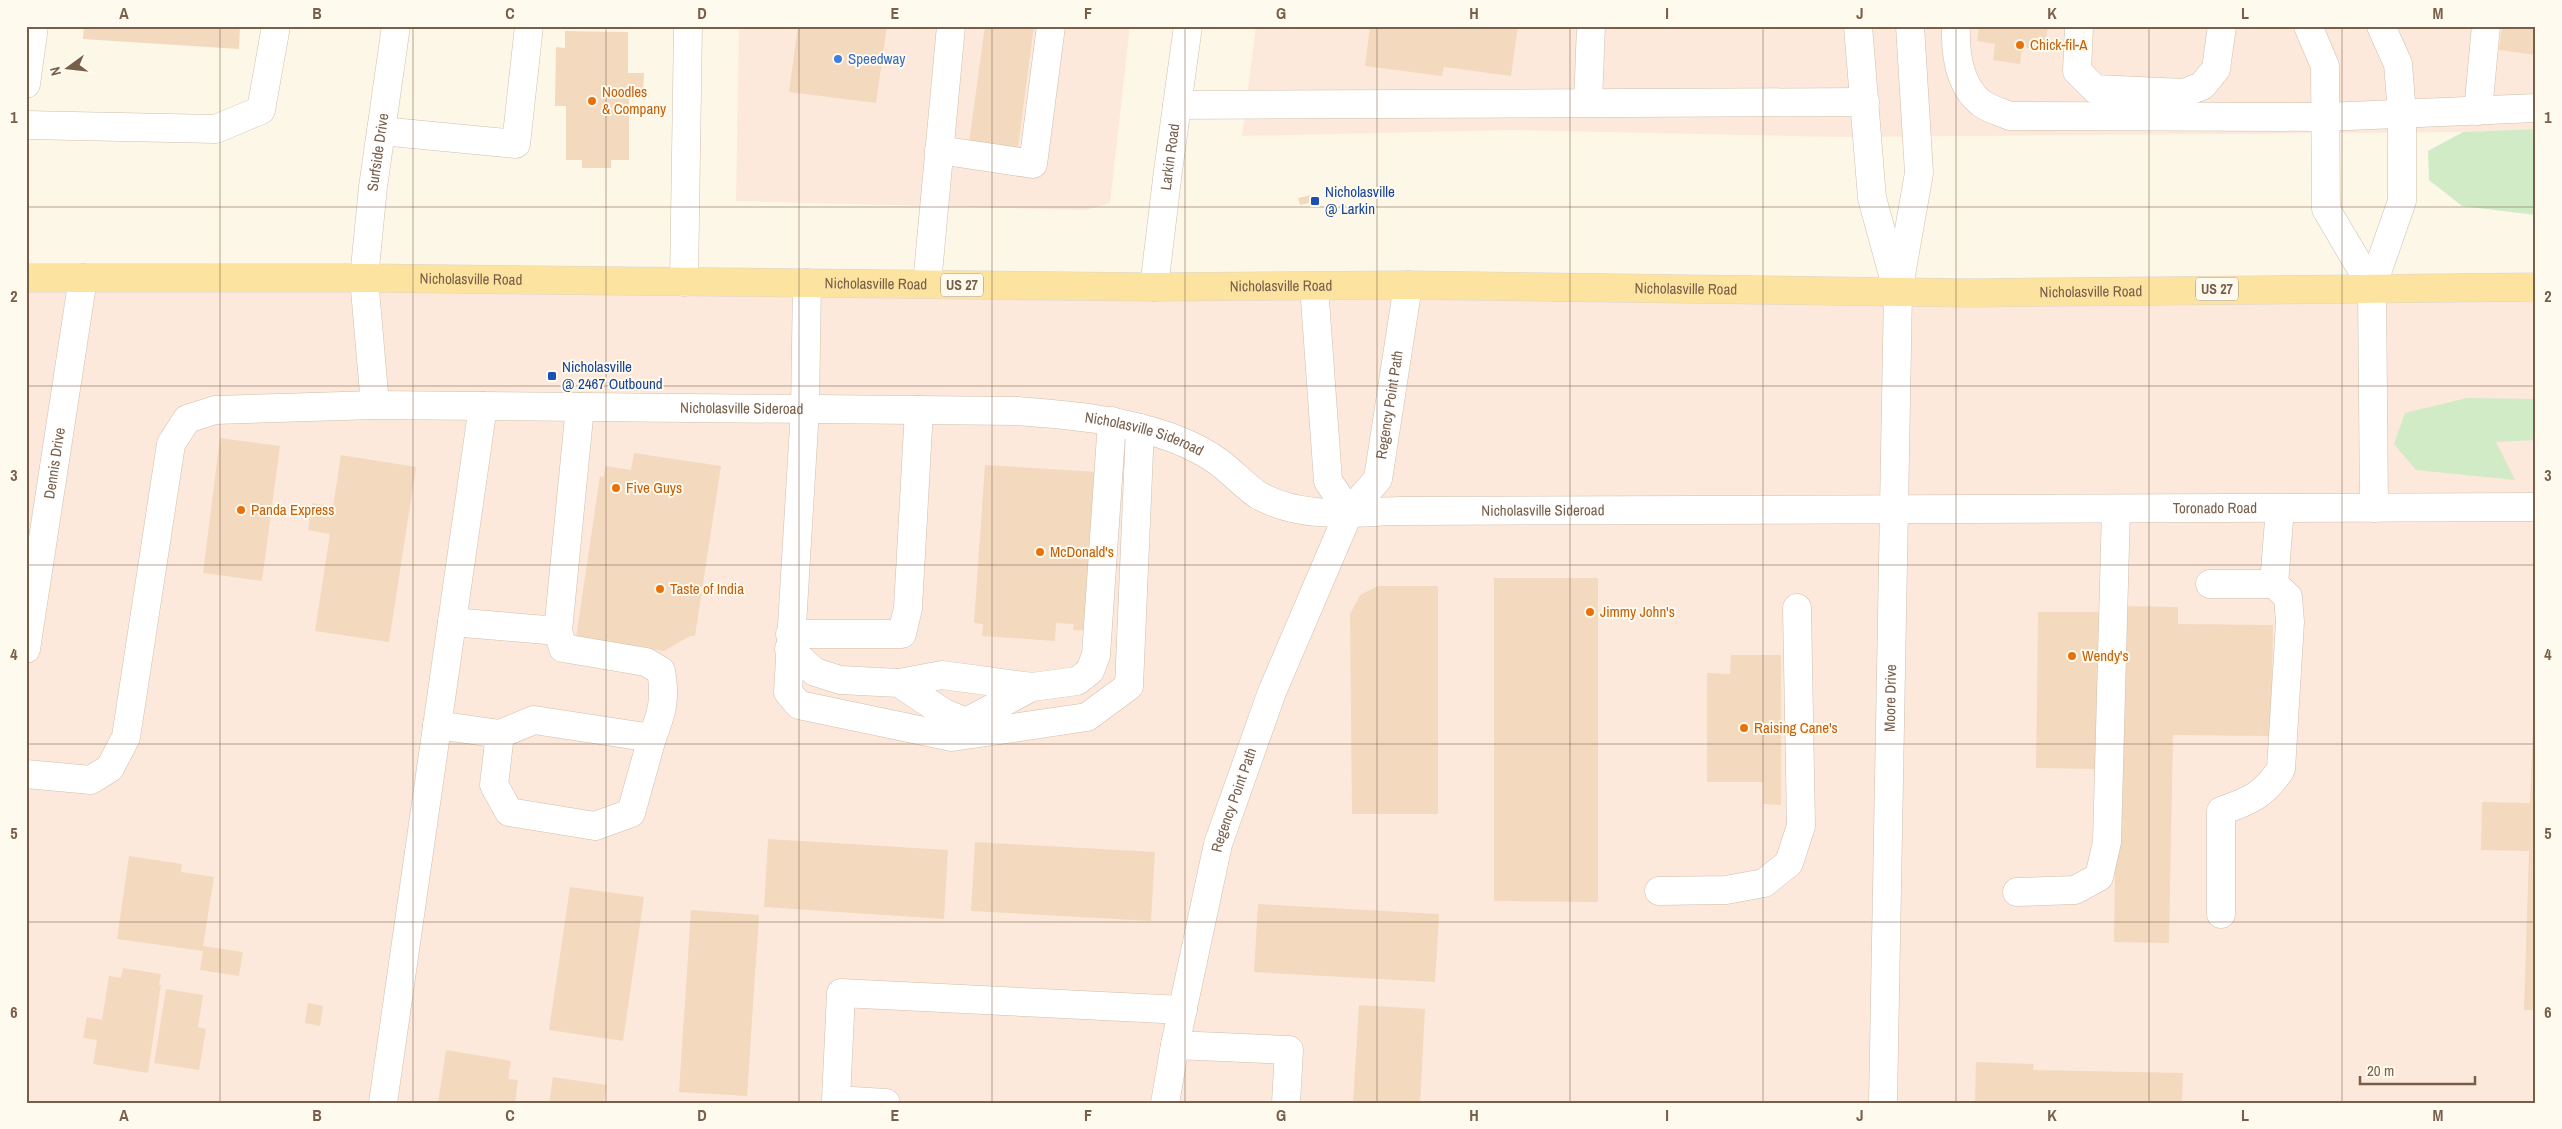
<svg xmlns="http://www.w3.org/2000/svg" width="2562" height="1129" font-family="'Archivo Narrow',sans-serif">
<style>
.commercial{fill:#fde9db}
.green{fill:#d0ebc5}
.building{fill:#f3d9be}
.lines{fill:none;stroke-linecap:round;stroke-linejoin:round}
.minor-casing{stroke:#cfbfac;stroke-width:29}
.major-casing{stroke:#dcd5d0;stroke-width:29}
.minor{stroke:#fff;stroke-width:28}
.major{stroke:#fce39f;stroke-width:28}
.grid{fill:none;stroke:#785f4a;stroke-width:1;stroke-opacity:0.55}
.food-dot{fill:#e8710a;stroke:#fffaee;stroke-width:2}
.shop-dot{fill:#3f7fe0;stroke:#fffaee;stroke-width:2}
.transit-dot{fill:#1a4fb4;stroke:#fffaee;stroke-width:2}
.labels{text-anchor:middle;stroke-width:4;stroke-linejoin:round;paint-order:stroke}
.shield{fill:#fffaee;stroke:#a08e7b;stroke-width:1}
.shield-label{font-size:14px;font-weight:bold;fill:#785f4a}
.food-label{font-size:15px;fill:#c56008;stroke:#fffaee;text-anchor:start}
.shop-label{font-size:15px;fill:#366cbe;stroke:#fffaee;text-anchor:start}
.street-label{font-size:15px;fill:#785f4a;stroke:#fffaee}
.transit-label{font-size:15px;fill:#164399;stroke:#fffaee;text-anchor:start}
.neatline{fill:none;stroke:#785f4a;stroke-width:2}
.grid-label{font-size:16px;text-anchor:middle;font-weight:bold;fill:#785f4a}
</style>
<rect width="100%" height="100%" fill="#fdf7e7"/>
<path class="commercial" d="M739 26H1130L1110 203 1086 210 736 201Z
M1256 26H2536V129L2463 132 1840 137 1511 130 1242 136Z
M26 278 2536 287V1103H26Z"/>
<path class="green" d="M2536 129V215L2462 206 2429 180 2428 151 2463 132Z
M2467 398 2536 399V440L2496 442 2515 480 2416 470 2394 444 2405 413Z"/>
<path class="building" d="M84 26H240L239 49 83 39Z
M798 26H887L876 103 789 92Z
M985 26H1034L1017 155 968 150Z
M1370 26H1518L1511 76 1444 67 1442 76 1365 66Z
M1979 26H2048L2044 50 2022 47 2020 64 1993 60 1995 44 1977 41Z
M2502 26H2536V55L2499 50Z
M565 31 628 32V73H644L643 92H639V95H629V160H611V168H582V160H566V106H555L556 47 565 48Z
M1311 195 1313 202 1300 205 1298 198Z
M220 438 280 446 262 581 203 573Z
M634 453 721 466 695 636H690L664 651 576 638 600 476 604 477 605 466 631 470Z
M341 455 416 467 389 642 315 631 330 534 308 530 312 503 333 507Z
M985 465 1098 472 1092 631 1073 630 1074 624 1056 623 1055 641 982 636 983 624 974 623Z
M1494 578H1598V902L1494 901Z
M1378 586H1438V814H1352L1350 614 1360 595Z
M2119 606 2178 607V624L2273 625 2271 736 2173 735 2169 943 2114 942Z
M2038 612H2106L2097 769 2036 768Z
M1731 655H1781V805L1763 804V782H1707V673L1730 674Z
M2534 696H2536V1010H2524L2529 851 2481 850 2482 802 2530 803Z
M768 839 948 850 944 919 764 907Z
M975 842 1155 852 1151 921 971 911Z
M129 856 182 864 181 872 214 877 203 946 243 952 239 976 200 970 203 951 117 939Z
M570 887 644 897 623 1041 549 1030Z
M1258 904 1439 914 1435 982 1254 972Z
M691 910 759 915 747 1096 679 1092Z
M123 968 161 974 159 985H161L148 1073 93 1064 97 1040 83 1038 87 1017 102 1020 109 976 121 978Z
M166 989 203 995 198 1027 206 1029 199 1070 154 1063Z
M308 1003 323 1006 320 1026 305 1023Z
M1359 1005 1425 1009 1420 1103H1353Z
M446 1050 511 1061 508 1079 518 1080 515 1103H438Z
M1976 1062 2034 1064 2033 1070 2183 1073 2182 1103H1975Z
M553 1077 607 1085 604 1103H549Z"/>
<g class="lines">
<g class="minor-casing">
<g id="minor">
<path d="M1858 26 1872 198 1896 286"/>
<path d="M1956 26C1955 53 1959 85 1981 103 1989 109 2001 112 2010 116L2326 117 2536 108"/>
<path d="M2079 26 2077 71 2095 89 2184 93 2202 86 2216 69 2222 26"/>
<path d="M2308 26 2325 66 2326 209 2372 287"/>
<path d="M26 84 34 26"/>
<path d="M1588 103 1591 26"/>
<path d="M1177 105 1865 102"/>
<path d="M2478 111 2486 26"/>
<path d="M26 125 216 129 261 110 276 26"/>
<path d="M381 131 516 144 529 26"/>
<path d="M939 150 1033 164 1051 26"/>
<path d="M684 282 688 26"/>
<path d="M807 283 805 409 788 692 799 705 952 737 1087 717 1129 686 1140 428"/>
<path d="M927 284 951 26"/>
<path id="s1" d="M1314 286 1328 481 1349 512 1378 479 1408 285"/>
<path id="s2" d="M1154 287 1168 171 1188 26"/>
<path id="s3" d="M375 405 364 278 373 187 396 26"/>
<path d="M2374 508 2372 287 2402 201V114L2398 64 2381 26"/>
<path d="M2210 584H2274L2280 508"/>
<path d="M452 622 558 631 580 407"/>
<path d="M558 631 563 648 646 662 661 671C666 698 662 713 652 738"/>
<path d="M790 634H902L908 608 919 410"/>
<path id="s4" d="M26 649 83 278"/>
<path d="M789 649 815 672 840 680 899 683 944 713 966 722 1032 687 1077 681 1090 671 1096 655 1112 421"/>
<path d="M899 683 942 675 1032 687"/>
<path d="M437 725 500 734 494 785 509 812 595 826 631 813 652 738 534 720 500 734"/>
<path id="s5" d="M26 774 91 780 110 768 126 737 171 444 187 419 215 410 375 405 1017 411C1070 415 1119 419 1170 437 1186 443 1207 453 1220 463 1233 473 1245 486 1258 495 1302 520 1352 512 1400 511L2536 507"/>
<path d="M1659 891 1726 890 1764 883 1789 863 1801 826 1797 608"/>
<path d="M2017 892 2075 890 2099 877 2107 842 2116 509"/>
<path d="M2221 914V811C2250 801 2264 795 2281 769L2290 622 2288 597 2274 584"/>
<path d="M1175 1045 1289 1050 1286 1103"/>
<path d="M383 1103 483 406"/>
<path d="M886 1103 836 1100 841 993 1183 1010"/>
<path id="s6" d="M1165 1103 1175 1045 1218 844 1272 692 1349 512"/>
<path id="s7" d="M1883 1103 1898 292 1919 173 1910 26"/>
</g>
</g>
<g class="major-casing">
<g id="major">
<path id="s8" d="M26 278H364L1154 287 1408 285 1971 293 2536 287"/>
</g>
</g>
<use href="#minor" class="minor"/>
<use href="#major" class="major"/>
</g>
<path class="grid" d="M220 26V1103M413 26V1103M606 26V1103M799 26V1103M992 26V1103M1185 26V1103M1377 26V1103M1570 26V1103M1763 26V1103M1956 26V1103M2149 26V1103M2342 26V1103M26 207H2536M26 386H2536M26 565H2536M26 744H2536M26 922H2536"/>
<g class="food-dot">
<circle cx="2020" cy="45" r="5"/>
<circle cx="592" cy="101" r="5"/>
<circle cx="616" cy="488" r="5"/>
<circle cx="241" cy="510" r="5"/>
<circle cx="1040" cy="552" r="5"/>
<circle cx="660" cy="589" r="5"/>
<circle cx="1590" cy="612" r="5"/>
<circle cx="2072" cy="656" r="5"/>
<circle cx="1744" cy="728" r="5"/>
</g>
<circle class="shop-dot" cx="838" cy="59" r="5"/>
<g class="transit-dot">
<rect x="1310" y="196" width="10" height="10" rx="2.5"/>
<rect x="547" y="371" width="10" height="10" rx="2.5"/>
</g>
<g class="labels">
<g class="shield">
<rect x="941" y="273.5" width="42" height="23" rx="4"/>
<rect x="2196" y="277.5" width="42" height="23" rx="4"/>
</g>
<g class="shield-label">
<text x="962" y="290">US 27</text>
<text x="2217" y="294">US 27</text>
</g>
<g class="food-label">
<text x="2030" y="50">Chick-fil-A</text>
<text x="602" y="97">Noodles<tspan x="602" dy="17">&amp; Company</tspan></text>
<text x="626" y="493">Five Guys</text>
<text x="251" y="515">Panda Express</text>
<text x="1050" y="557">McDonald's</text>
<text x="670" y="594">Taste of India</text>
<text x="1600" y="617">Jimmy John's</text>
<text x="2082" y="661">Wendy's</text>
<text x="1754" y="733">Raising Cane's</text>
</g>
<g class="shop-label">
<text x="848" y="64">Speedway</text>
</g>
<g class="street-label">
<text dy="5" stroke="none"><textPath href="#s3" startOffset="254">Surfside Drive</textPath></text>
<text dy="5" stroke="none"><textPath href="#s2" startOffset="131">Larkin Road</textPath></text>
<text dy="5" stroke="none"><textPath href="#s8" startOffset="445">Nicholasville Road</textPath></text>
<text dy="5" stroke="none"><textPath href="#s8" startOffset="850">Nicholasville Road</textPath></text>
<text dy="5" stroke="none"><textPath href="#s8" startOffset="1255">Nicholasville Road</textPath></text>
<text dy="5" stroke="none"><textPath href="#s8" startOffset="1660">Nicholasville Road</textPath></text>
<text dy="5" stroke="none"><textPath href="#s8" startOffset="2065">Nicholasville Road</textPath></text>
<text dy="5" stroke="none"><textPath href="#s1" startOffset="352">Regency Point Path</textPath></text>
<text dy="5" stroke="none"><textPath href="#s5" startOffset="1005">Nicholasville Sideroad</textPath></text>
<text dy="5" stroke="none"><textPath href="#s5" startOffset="1410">Nicholasville Sideroad</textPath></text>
<text dy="5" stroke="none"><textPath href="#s4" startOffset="188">Dennis Drive</textPath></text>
<text dy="5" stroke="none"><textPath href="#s5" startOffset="2502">Toronado Road</textPath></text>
<text dy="5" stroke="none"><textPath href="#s5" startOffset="1830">Nicholasville Sideroad</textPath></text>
<text dy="5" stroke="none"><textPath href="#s7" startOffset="405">Moore Drive</textPath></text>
<text dy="5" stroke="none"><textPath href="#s6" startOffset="311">Regency Point Path</textPath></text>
</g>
<g class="transit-label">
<text x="1325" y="197">Nicholasville<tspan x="1325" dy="17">@ Larkin</tspan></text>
<text x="562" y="372">Nicholasville<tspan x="562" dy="17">@ 2467 Outbound</tspan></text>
</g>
</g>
<rect width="2562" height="1129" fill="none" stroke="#fffaee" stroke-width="55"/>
<g transform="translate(68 68) rotate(255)" stroke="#fffaee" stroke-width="4" paint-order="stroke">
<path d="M0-4L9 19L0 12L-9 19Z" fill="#785f4a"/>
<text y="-8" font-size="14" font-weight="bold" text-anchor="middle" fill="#785f4a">N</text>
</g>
<path d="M2360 1076v8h115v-8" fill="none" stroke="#785f4a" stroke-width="2.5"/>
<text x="2367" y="1076" font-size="15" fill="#785f4a" stroke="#fffaee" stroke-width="4" paint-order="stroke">20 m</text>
<rect x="28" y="28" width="2506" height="1074" class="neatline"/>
<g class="grid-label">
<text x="124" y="19">A</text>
<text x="317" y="19">B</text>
<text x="510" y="19">C</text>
<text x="702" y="19">D</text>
<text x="895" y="19">E</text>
<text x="1088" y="19">F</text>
<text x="1281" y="19">G</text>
<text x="1474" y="19">H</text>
<text x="1667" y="19">I</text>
<text x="1860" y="19">J</text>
<text x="2052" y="19">K</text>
<text x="2245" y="19">L</text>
<text x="2438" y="19">M</text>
<text x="14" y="123">1</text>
<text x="2548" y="123">1</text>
<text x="14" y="302">2</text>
<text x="2548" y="302">2</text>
<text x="14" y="481">3</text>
<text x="2548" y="481">3</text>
<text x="14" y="660">4</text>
<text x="2548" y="660">4</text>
<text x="14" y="839">5</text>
<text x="2548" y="839">5</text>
<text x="14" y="1018">6</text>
<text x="2548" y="1018">6</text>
<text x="124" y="1121">A</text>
<text x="317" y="1121">B</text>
<text x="510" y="1121">C</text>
<text x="702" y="1121">D</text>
<text x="895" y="1121">E</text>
<text x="1088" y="1121">F</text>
<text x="1281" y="1121">G</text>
<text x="1474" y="1121">H</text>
<text x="1667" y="1121">I</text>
<text x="1860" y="1121">J</text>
<text x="2052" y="1121">K</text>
<text x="2245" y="1121">L</text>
<text x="2438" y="1121">M</text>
</g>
</svg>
